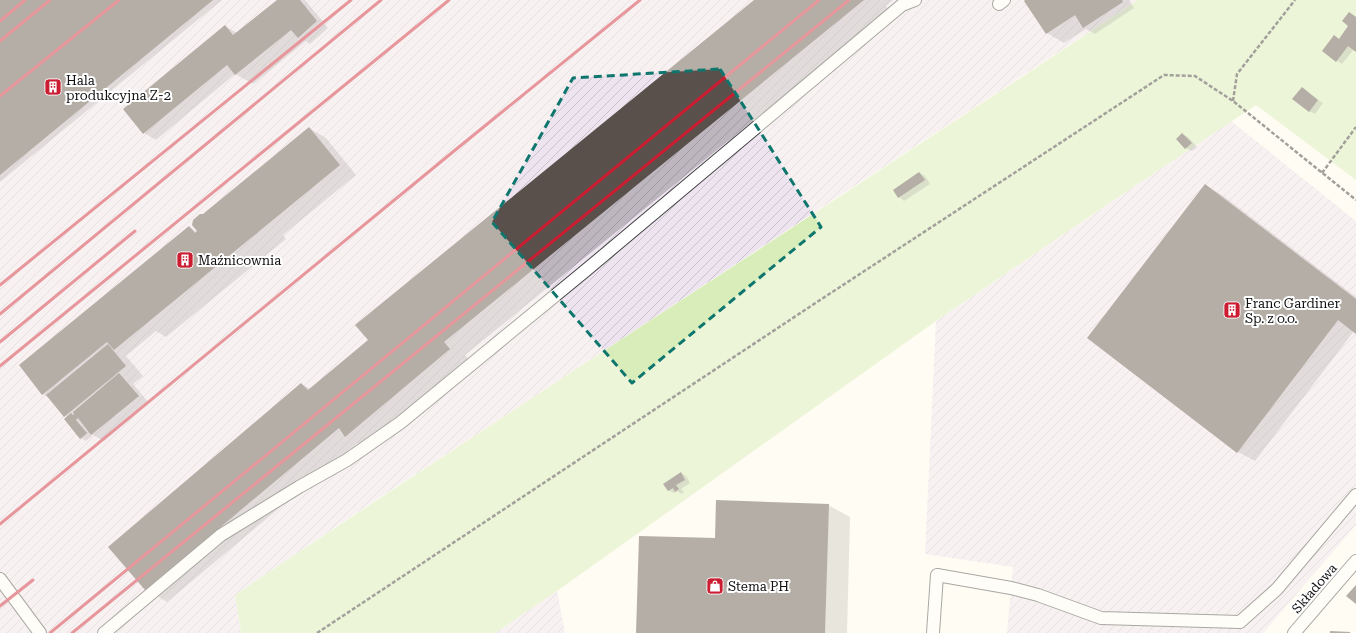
<svg xmlns="http://www.w3.org/2000/svg" width="1356" height="633" font-family="'Roboto Serif',serif">
<style>
.industrial{fill:url(#industrial-furrows)}
.grass{fill:#d8edb9}
.shadow{fill:#0003}
.building{fill:#5a504b}
.lines{fill:none;stroke-linecap:round;stroke-linejoin:round}
.service-casing{stroke:#434343;stroke-width:14}
.path{stroke:#323232;stroke-width:2.5;stroke-dasharray:4 2;stroke-linecap:butt}
.service{stroke:#fff;stroke-width:12}
.rail{stroke:#cb1d32;stroke-width:3}
.marked{fill:none;stroke:#0f766e;stroke-width:3;stroke-dasharray:8 5;stroke-linejoin:round}
.labels{text-anchor:middle;stroke-width:4;stroke-linejoin:round;paint-order:stroke}
.poi-label{font-size:13px;fill:#101010;stroke:#fff;text-anchor:start}
.street-label{font-size:13px;fill:#101010;stroke:#fff}
</style>
<defs>
<pattern id="industrial-furrows" width="10" height="10" patternUnits="userSpaceOnUse"><rect width="10" height="10" fill="#ede4ef"/><path d="M-1 1l2-2M0 10L10 0M9 11l2-2" fill="none" stroke="#cac3cc"/></pattern>
</defs>
<rect width="100%" height="100%" fill="#fffcf3"/>
<path class="industrial" d="M0 0H1138L361 510 235 595 241 633H0Z
M1231 121 1356 221V525L1263 633H1007L1013 567 925 554 936 321Z
M557 591 565 633H495Z"/>
<path class="grass" d="M1138 0H1356V180L1256 105 1117 198 936 321 557 591 495 633H241L235 595C534 394 838 200 1138 0Z"/>
<path class="shadow" d="M0 0H222L0 182Z
M279 0H305L328 28 310 44 306 41 253 84 235 74 156 140 144 133 225 26 237 33Z
M755 0H893L886 6 889 10 465 355 471 362 368 448 357 443 167 602 146 589 109 547 301 384 311 389 369 340Z
M1027 0H1129L1134 8 1095 34 1086 29 1064 43 1047 33Z
M1356 17V50L1354 49 1342 64 1324 51 1339 39Z
M1307 92 1323 103 1315 114 1309 111Z
M309 128 326 138 356 175 283 235 286 239 166 337 156 331 126 356 143 376 133 384 149 403 104 441 89 433 92 436 86 441 81 438 67 418 51 399 43 394 189 227 199 233 203 215Z
M1182 134 1188 137 1197 147 1192 151 1186 148 1177 139Z
M920 173 925 176 930 184 904 201 899 197 894 190Z
M1205 185 1222 195 1356 297V332L1354 331 1255 461 1238 452Z
M681 473 686 476 690 483 681 489 684 492 682 494 677 491 674 493 668 490Z
M828 505 850 517 847 633H637L716 539Z"/>
<path class="building" d="M0 0H213L0 175Z
M277 0H300L317 21 298 38 291 30 235 75 227 65 143 134 123 109 225 25 233 35Z
M754 0H864L444 342 450 349 345 437 339 428 145 590 108 547 301 383 308 390 368 340 355 325Z
M1025 0H1122L1123 2 1083 28 1075 15 1046 34 1024 1Z
M1349 12 1356 17V52L1348 46 1336 62 1322 51 1334 35 1339 39 1348 26 1342 21Z
M1302 87 1318 100 1309 112 1292 99Z
M309 127 340 165 114 350 107 342 42 395 19 365 189 226 195 233 197 231 192 225 193 220 200 214H203Z
M1182 133 1192 143 1185 149 1176 139Z
M919 172 925 180 898 198 893 190Z
M1205 184 1356 299V334L1338 320 1237 453 1087 338Z
M108 344 126 366 64 417 46 395Z
M119 373 139 396 91 435 78 418 76 420 87 433 80 439 64 419 71 413 73 415 74 414 73 412Z
M681 472 685 480 676 485 679 489 675 492 673 488 668 491 663 484Z
M716 500 829 504 825 633H636L639 536 715 538Z
M1356 585V604L1346 596Z
M1330 631 1350 632V633H1330Z"/>
<g class="lines">
<g class="service-casing">
<path id="service" d="M999 4 1004 0
M0 579 40 633
M104 633 221 535 299 487 347 460 400 423 585 271 902 5 915 0
M933 633 937 575 1011 588 1038 595 1101 618 1240 622 1277 589 1356 495
M1294 633 1356 561"/>
</g>
<path class="path" d="M1233 101 1237 74 1295 0
M1322 173 1356 127
M317 633 814 304 1164 75 1195 76 1233 101 1356 200"/>
<use href="#service" class="service"/>
<path class="rail" d="M0 21 25 0
M0 41 50 0
M0 96 119 0
M0 285 351 0
M0 314 381 0
M0 342 135 231
M0 366 449 0
M0 524 454 151 640 0
M0 606 33 580
M50 633 819 0
M72 633 849 0"/>
</g>
<path d="M0 0H1356V633H0ZM720 69 821 227 632 383 492 222 573 78Z" fill="#fffcf3" fill-opacity=".55" fill-rule="evenodd"/>
<path class="marked" d="M720 69 821 227 632 383 492 222 573 78Z"/>
<defs>
<g id="building-square" transform="scale(0.9)"><rect x="-9" y="-9" width="18" height="18" rx="4" fill="#cb1d32" stroke="#fff"/><path d="M-4-6H4V6H1V3H-1V6H-4ZM-2.5-4.3h1.7v1.8h-1.7ZM.8-4.3h1.7v1.8H.8ZM-2.5-1h1.7V.8h-1.7ZM.8-1h1.7V.8H.8Z" fill="#fff"/></g>
<g id="shop-square" transform="scale(0.9)"><rect x="-9" y="-9" width="18" height="18" rx="4" fill="#cb1d32" stroke="#fff"/><path d="M-5-2.5h2.3a2.7 3.5 0 0 1 5.4 0H5L5.5 6h-11ZM-1.5-2.5h3a1.5 2.3 0 0 0-3 0Z" fill="#fff"/></g>
</defs>
<g fill-rule="evenodd">
<use href="#building-square" x="53" y="87"/>
<use href="#building-square" x="185" y="260"/>
<use href="#building-square" x="1232" y="310"/>
<use href="#shop-square" x="715" y="586"/>
</g>
<g class="labels">
<g class="poi-label">
<text x="66" y="85">Hala<tspan x="66" dy="15">produkcyjna Z-2</tspan></text>
<text x="198" y="265">Maźnicownia</text>
<text x="1245" y="308">Franc Gardiner<tspan x="1245" dy="15">Sp. z o.o.</tspan></text>
<text x="728" y="591">Stema PH</text>
</g>
<g class="street-label">
<text transform="translate(1314 588) rotate(-49)" y="5">Składowa</text>
</g>
</g>
</svg>
